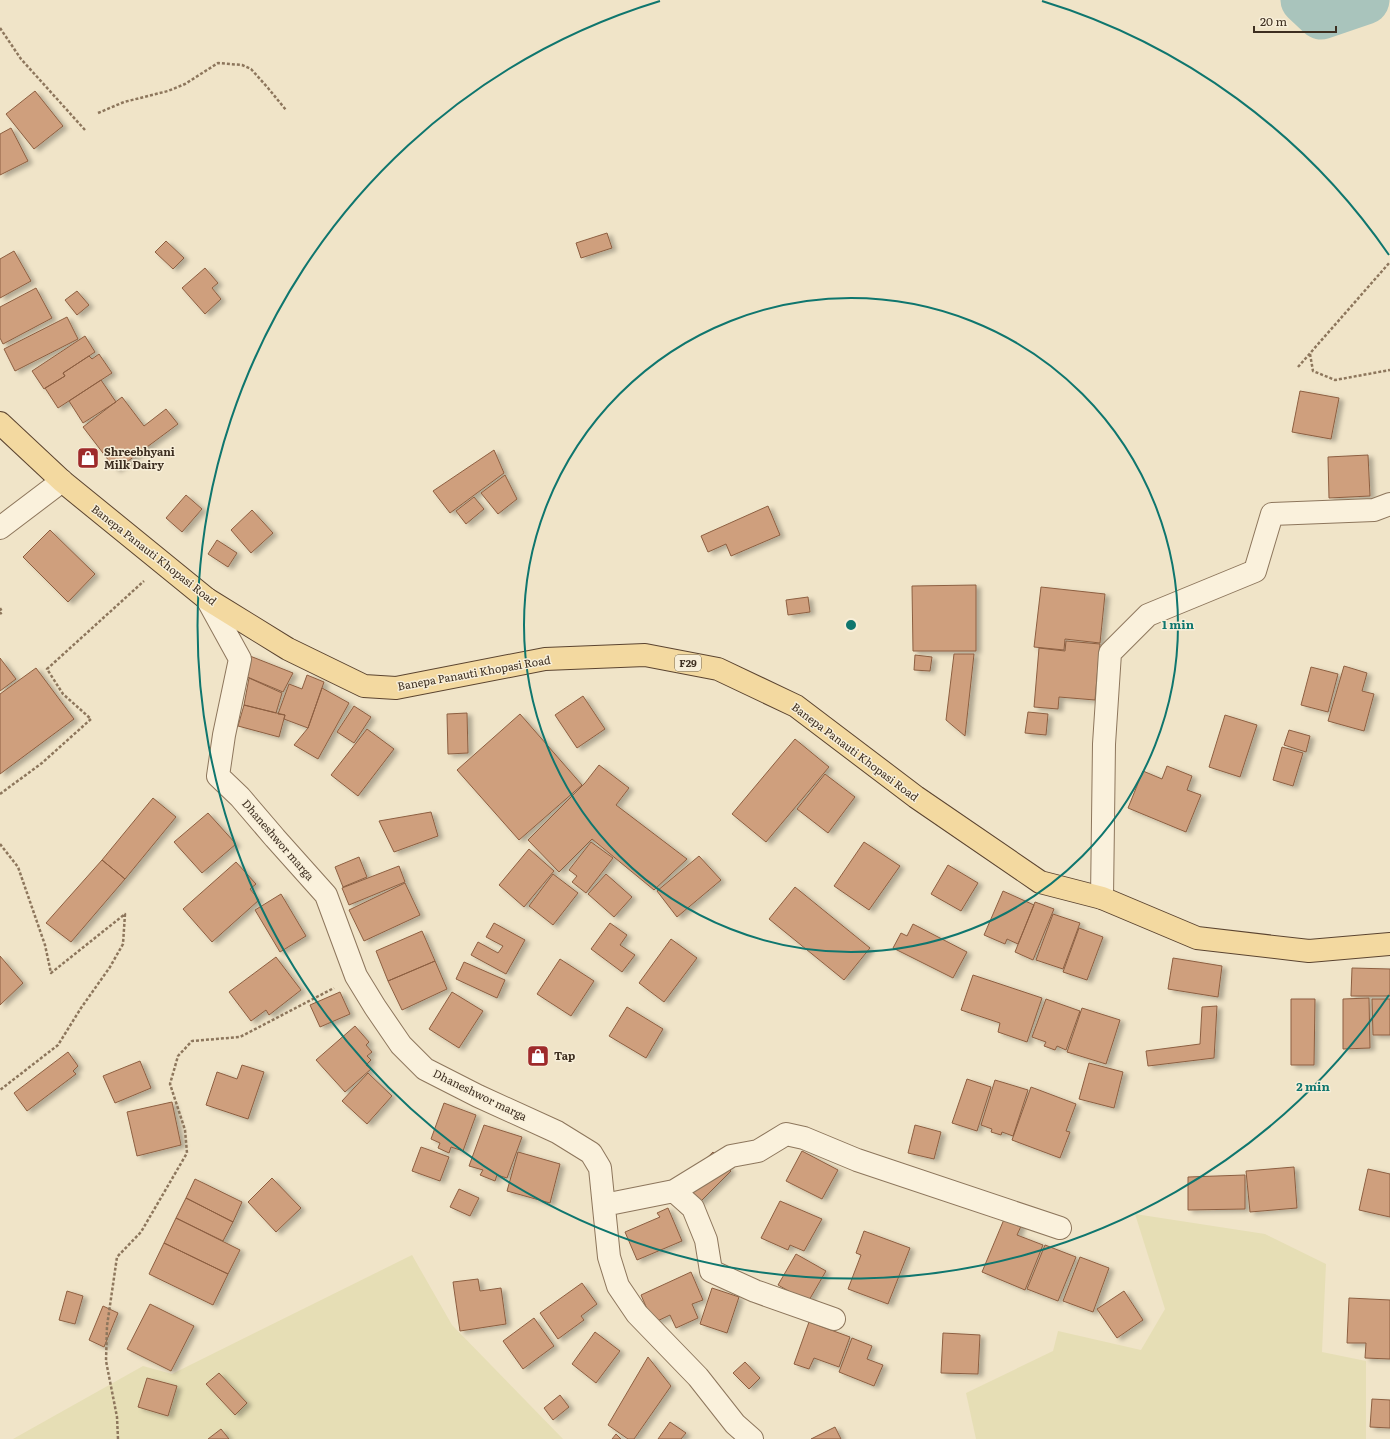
<svg xmlns="http://www.w3.org/2000/svg" width="1390" height="1439" font-family="Literata,serif">
<style>
.farmland{fill:#e6deb5}
.lines{fill:none;stroke-linecap:round;stroke-linejoin:round}
.river{stroke:#a9c4bc;stroke-width:49}
.building{fill:#cf9f7d;stroke:#8d5f41;filter:url(#shadow)}
.minor-casing{stroke:#8d765c;stroke-width:24}
.major-casing{stroke:#5b4430;stroke-width:24}
.path{stroke:#8d765c;stroke-width:2.5;stroke-dasharray:3 2;stroke-linecap:butt}
.minor{stroke:#faf1dc;stroke-width:22}
.major{stroke:#f3d9a0;stroke-width:22}
.ring{fill:none;stroke:#0f766e;stroke-width:2}
.labels{text-anchor:middle;stroke-width:3;stroke-linejoin:round;paint-order:stroke}
.shield{fill:#f7eed8;stroke:#756857;stroke-width:1}
.shield-label{font-size:10px;font-weight:bold;fill:#3d2e20}
.poi-label{font-size:11px;font-weight:bold;fill:#3d2e20;stroke:#f7eed8;text-anchor:start}
.street-label{font-size:11px;fill:#3d2e20;stroke:#f7eed8}
.centre{fill:#0f766e;stroke:#f7eed8;stroke-width:2}
.ring-label{font-size:12px;text-anchor:middle;font-weight:bold;fill:#0f766e;stroke:#f7eed8;stroke-width:3;stroke-linejoin:round;paint-order:stroke}
</style>
<defs>
<filter id="shadow"><feDropShadow dx="4.5" dy="2.5" stdDeviation="2" flood-color="#0004"/></filter>
</defs>
<rect width="100%" height="100%" fill="#f0e4c8"/>
<path class="farmland" d="M1135 1214 1265 1234 1326 1264 1322 1352 1366 1361V1439H976L966 1393 1053 1351 1058 1331 1141 1350 1165 1309Z
M412 1255 452 1325 563 1439H13L143 1366 172 1374Z"/>
<g class="lines">
<path class="river" d="M1305 0 1321 15 1365 0"/>
</g>
<path class="building" d="M35 91 63 126 34 149 6 114Z
M11 128 28 161 0 175V134Z
M607 233 612 248 581 258 576 243Z
M166 241 184 258 173 269 155 252Z
M14 251 31 281 0 298V259Z
M205 268 218 283 212 288 221 299 205 314 182 288Z
M36 288 52 318 3 344 0 338V307Z
M77 291 89 305 77 315 65 300Z
M67 317 78 339 15 371 4 349Z
M85 336 95 352 63 373 65 376 44 389 32 371Z
M99 354 112 373 58 408 45 388 65 376 63 373 89 356 92 359Z
M101 380 116 402 83 423 69 401Z
M1300 391 1339 398 1331 439 1292 432Z
M122 397 144 426 166 409 178 424 116 470 83 427Z
M494 450 504 473 450 513 433 491Z
M1368 455 1370 496 1329 498 1328 457Z
M505 475 517 499 498 514 481 493Z
M186 495 202 509 182 532 166 518Z
M474 497 484 509 466 524 456 511Z
M768 506 780 535 731 556 726 544 708 552 701 536Z
M252 510 273 533 251 553 231 530Z
M50 530 95 574 68 602 23 557Z
M217 540 237 553 228 567 208 554Z
M976 585V651H913L912 586Z
M1041 587 1105 594 1100 643 1065 639 1064 650 1034 647Z
M808 597 810 612 788 615 786 600Z
M1066 641 1100 644 1095 700 1059 697 1058 709 1034 707 1039 648 1065 651Z
M954 654H974L965 736 946 720Z
M915 655 932 657 930 671 914 670Z
M250 656 293 673 283 692 245 676Z
M0 658 16 679 0 691Z
M1344 666 1367 673 1362 691 1374 694 1364 731 1328 721Z
M1311 667 1338 674 1328 712 1301 705Z
M36 668 74 719 0 774V694Z
M307 675 324 682 308 728 284 719 285 715 278 714 289 684 302 689Z
M249 678 282 693 276 713 244 705Z
M322 688 349 703 318 759 294 745 308 728Z
M583 696 605 729 577 748 555 715Z
M244 705 285 715 279 737 238 726Z
M354 706 371 717 354 743 337 732Z
M1028 712 1048 714 1046 735 1025 733Z
M467 713 468 753 448 754 447 714Z
M520 714 582 785 519 840 457 770Z
M1225 715 1257 725 1240 777 1209 767Z
M367 729 394 749 358 796 331 775Z
M1289 730 1310 736 1306 752 1284 745Z
M795 739 829 767 766 842 732 814Z
M1282 747 1303 753 1293 786 1273 780Z
M599 765 629 788 616 805 687 859 654 890 592 839 559 872 528 840 585 783Z
M1167 766 1192 776 1187 790 1201 795 1186 832 1128 808 1143 771 1162 779Z
M825 774 855 797 828 833 797 809Z
M153 798 176 817 125 879 102 860Z
M431 812 438 836 394 852 379 821Z
M208 813 236 844 202 873 174 842Z
M591 842 613 858 586 893 572 882 577 876 569 870Z
M864 842 900 866 869 910 834 886Z
M529 849 554 871 524 907 499 885Z
M699 856 721 880 677 917 657 891Z
M359 857 367 877 343 887 335 867Z
M102 860 125 879 71 942 46 923Z
M236 862 256 884 250 889 259 900 212 942 183 909Z
M948 865 978 883 961 911 931 894Z
M399 866 405 882 349 905 342 888Z
M553 874 578 893 553 925 529 906Z
M606 874 632 897 614 917 588 894Z
M405 883 420 915 364 941 349 910Z
M795 887 870 948 844 980 769 919Z
M1003 891 1034 905 1018 944 1007 939 1005 944 984 935Z
M281 894 306 936 280 952 255 910Z
M1035 902 1054 909 1033 960 1015 952Z
M1053 914 1080 923 1063 969 1036 960Z
M494 923 525 940 506 974 471 955 478 942 498 953 503 946 486 937Z
M610 923 627 935 620 945 635 955 622 972 591 949Z
M913 924 967 952 953 978 893 948 901 933 907 936Z
M1079 928 1103 937 1087 980 1063 972Z
M422 931 435 961 388 981 376 951Z
M671 939 697 958 664 1002 639 983Z
M0 956 23 983 0 1005Z
M276 957 301 990 269 1015 266 1010 251 1021 229 992Z
M1173 958 1222 966 1218 997 1168 989Z
M560 959 594 981 571 1016 537 994Z
M435 961 447 989 402 1010 388 981Z
M464 962 505 980 497 998 456 979Z
M1352 968 1390 969V996H1351Z
M973 975 1042 998 1027 1042 998 1032 1000 1023 961 1010Z
M340 992 350 1014 320 1027 310 1005Z
M452 992 483 1011 459 1048 429 1029Z
M1369 998 1370 1048 1343 1049V999Z
M1046 999 1080 1011 1066 1050 1057 1046 1055 1050 1044 1046 1046 1042 1032 1037Z
M1291 999H1315L1314 1065H1291Z
M1372 999H1390V1035H1373Z
M1217 1006 1214 1058 1148 1066 1146 1051 1200 1044 1202 1007Z
M627 1007 663 1029 646 1058 609 1036Z
M1082 1008 1120 1020 1106 1064 1067 1052Z
M355 1026 369 1042 366 1045 372 1052 367 1056 371 1060 366 1065 371 1069 345 1092 316 1060Z
M68 1052 78 1066 73 1071 76 1074 27 1111 14 1093Z
M140 1061 151 1088 115 1103 103 1076Z
M1089 1063 1123 1072 1114 1108 1079 1099Z
M242 1065 264 1072 248 1119 206 1105 217 1072 237 1079Z
M368 1073 392 1096 367 1124 342 1101Z
M967 1079 991 1087 977 1131 952 1123Z
M995 1080 1028 1090 1013 1136 1002 1132 1001 1135 991 1132 992 1129 981 1125Z
M1031 1087 1076 1104 1066 1131 1070 1132 1060 1158 1012 1140Z
M172 1102 181 1145 137 1156 127 1112Z
M444 1103 476 1115 463 1151 451 1147 449 1153 438 1148 440 1143 431 1139Z
M484 1125 522 1137 507 1178 497 1175 495 1181 480 1175 483 1170 469 1166Z
M915 1125 941 1132 934 1159 908 1153Z
M421 1147 449 1157 440 1181 412 1171Z
M802 1151 838 1170 822 1199 786 1181Z
M518 1152 560 1164 550 1203 507 1191Z
M713 1152 731 1171 699 1203 687 1190 686 1178Z
M1294 1167 1297 1208 1250 1212 1246 1171Z
M1368 1169 1390 1174V1217L1359 1210Z
M1245 1175V1209L1188 1210V1177Z
M272 1178 301 1208 276 1232 248 1202Z
M195 1179 242 1202 233 1222 186 1198Z
M459 1189 479 1198 470 1216 450 1207Z
M186 1198 233 1222 223 1241 176 1218Z
M780 1201 822 1219 804 1251 790 1245 788 1250 761 1238Z
M668 1208 682 1241 637 1260 625 1232 660 1217 657 1213Z
M1005 1217 1022 1224 1017 1235 1043 1245 1025 1290 982 1272Z
M176 1218 240 1250 228 1274 164 1243Z
M864 1231 910 1248 888 1304 848 1289 861 1255 856 1253Z
M164 1243 228 1274 213 1305 149 1274Z
M1045 1245 1076 1257 1058 1301 1027 1289Z
M796 1254 826 1271 808 1302 778 1285Z
M1080 1257 1109 1268 1093 1312 1063 1301Z
M691 1272 703 1300 692 1304 698 1318 676 1328 670 1315 653 1323 641 1295Z
M478 1279 480 1291 501 1288 506 1324 460 1331 453 1282Z
M582 1283 597 1304 581 1316 584 1320 558 1339 540 1313Z
M712 1288 739 1297 727 1333 700 1324Z
M67 1291 83 1296 75 1324 59 1320Z
M1124 1291 1143 1320 1117 1338 1097 1309Z
M1349 1298 1390 1300V1359L1365 1358 1366 1343H1347Z
M150 1304 194 1326 171 1371 127 1349Z
M103 1306 118 1313 104 1347 89 1340Z
M534 1318 554 1346 523 1369 503 1341Z
M809 1322 850 1337 839 1367 814 1358 809 1369 794 1364Z
M595 1332 620 1351 596 1383 572 1364Z
M943 1333 980 1335 978 1374 941 1373Z
M852 1338 872 1346 867 1359 883 1365 874 1386 839 1372Z
M648 1357 671 1386 634 1439H628L608 1425Z
M745 1362 760 1378 749 1389 733 1373Z
M219 1373 247 1403 235 1415 206 1384Z
M147 1378 177 1386 168 1416 138 1407Z
M560 1395 569 1407 553 1420 544 1408Z
M1372 1399 1390 1400V1428L1370 1427Z
M670 1422 686 1433 681 1439H658Z
M835 1427 841 1439H811Z
M221 1429 229 1439H208Z
M616 1434 621 1439H612Z"/>
<g class="lines">
<g class="minor-casing">
<path id="minor" d="M0 528 62 481
M207 599 240 659 224 735 218 776 240 797 275 838 326 895 356 976 375 1007 401 1045 425 1069 478 1096 557 1132 591 1153 600 1168 609 1257 618 1286 637 1314 698 1377 735 1424 752 1439
M1102 898 1104 744 1110 653 1148 615 1255 571 1272 514 1374 510 1390 504
M674 1191 731 1156 758 1151 786 1134 804 1138 857 1160 1060 1228
M604 1205 674 1191 693 1208 706 1240 711 1271 755 1291 834 1319"/>
</g>
<g class="major-casing">
<path id="major" d="M0 423 62 481 207 599 288 649 364 686 396 688 545 659 645 655 718 669 796 706 916 797 1040 882 1102 898 1197 938 1309 951 1390 944"/>
</g>
<path class="path" d="M0 28 21 59 85 130
M98 113 124 102 168 91 185 84 218 63 242 65 251 69 268 88 286 110
M1310 354 1313 371 1335 380 1390 370
M1298 367 1390 262
M0 608 2 612 0 614
M0 794 42 763 91 719 63 694 47 669 144 581
M0 844 18 867 45 945 51 973 125 914 123 944 110 967 81 1008 58 1045 0 1090
M118 1439 117 1417 106 1361 107 1326 117 1257 141 1232 187 1153 185 1130 170 1084 178 1056 192 1041 240 1037 334 988"/>
<use href="#minor" class="minor"/>
<use href="#major" class="major"/>
</g>
<g class="ring">
<circle cx="851" cy="625" r="327"/>
<path d="M1389 995A653 653 0 1 1 660 1M1042 1A653 653 0 0 1 1389 255"/>
</g>
<defs>
<g id="shop-square" transform="scale(1.15)"><rect x="-9" y="-9" width="18" height="18" rx="4" fill="#9e2a2b" stroke="#f7eed8"/><path d="M-5-2.5h2.3a2.7 3.5 0 0 1 5.4 0H5L5.5 6h-11ZM-1.5-2.5h3a1.5 2.3 0 0 0-3 0Z" fill="#fff"/></g>
</defs>
<g fill-rule="evenodd">
<use href="#shop-square" x="88" y="458"/>
<use href="#shop-square" x="538" y="1056"/>
</g>
<g class="labels">
<rect class="shield" x="675" y="655" width="26" height="16" rx="3"/>
<g class="shield-label">
<text x="688" y="667">F29</text>
</g>
<g class="poi-label">
<text x="104" y="456">Shreebhyani<tspan x="104" dy="13">Milk Dairy</tspan></text>
<text x="554" y="1060">Tap</text>
</g>
<g class="street-label">
<text transform="translate(154 555) rotate(38)" y="4">Banepa Panauti Khopasi Road</text>
<text transform="translate(474 673) rotate(-10)" y="4">Banepa Panauti Khopasi Road</text>
<text transform="translate(855 752) rotate(37)" y="4">Banepa Panauti Khopasi Road</text>
<text transform="translate(278 840) rotate(49)" y="4">Dhaneshwor marga</text>
<text transform="translate(480 1095) rotate(26)" y="4">Dhaneshwor marga</text>
</g>
</g>
<circle cx="851" cy="625" r="6" class="centre"/>
<g class="ring-label">
<text x="1178" y="629">1 min</text>
<text x="1313" y="1091">2 min</text>
</g>
<path d="M1254 26v6h82v-6" fill="none" stroke="#3d2e20" stroke-width="2"/>
<text x="1260" y="26" font-size="12" fill="#3d2e20" stroke="#f7eed8" stroke-width="3" paint-order="stroke">20 m</text>
</svg>
